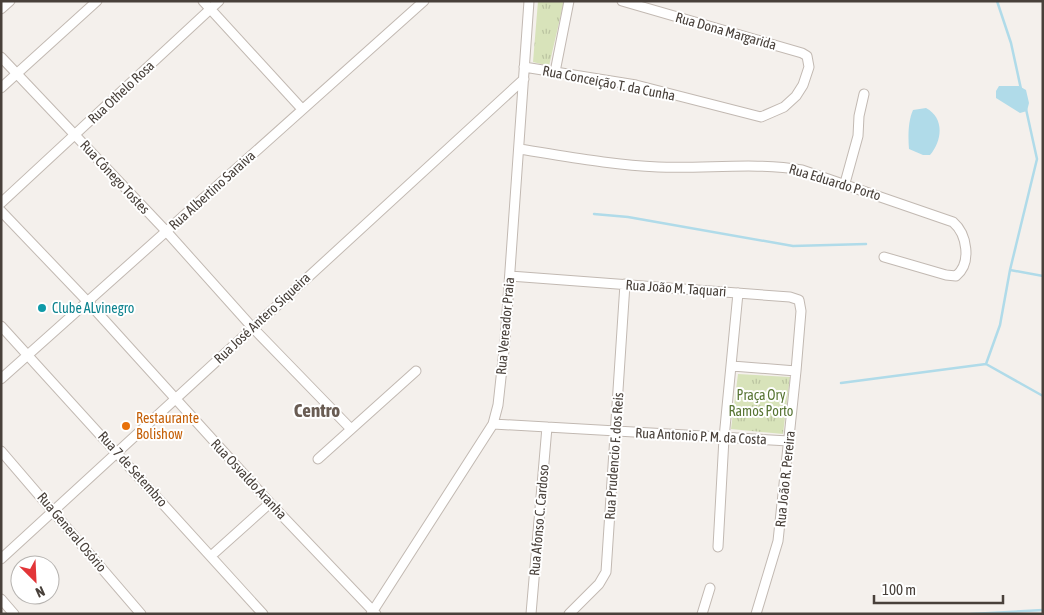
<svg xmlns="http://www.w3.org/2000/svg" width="1044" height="615" font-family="'Asap Condensed',sans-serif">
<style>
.grass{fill:url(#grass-tufts)}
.water{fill:#b0dbe9}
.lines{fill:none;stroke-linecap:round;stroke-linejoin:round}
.stream{stroke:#b0dbe9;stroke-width:2.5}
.minor-casing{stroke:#c2b9b2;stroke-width:11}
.minor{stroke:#fff;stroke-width:9}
.culture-dot{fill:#0f9aa8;stroke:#fff;stroke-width:2}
.food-dot{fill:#e8710a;stroke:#fff;stroke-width:2}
.labels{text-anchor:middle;stroke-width:4;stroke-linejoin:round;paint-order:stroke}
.street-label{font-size:14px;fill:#48403a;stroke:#fff}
.culture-label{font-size:14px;fill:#0d838f;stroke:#fff;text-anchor:start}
.park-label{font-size:14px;fill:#577433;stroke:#fff}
.food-label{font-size:14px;fill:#c56008;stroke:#fff;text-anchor:start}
.district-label{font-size:19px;font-weight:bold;fill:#695c53;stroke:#fff}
</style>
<defs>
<pattern id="grass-tufts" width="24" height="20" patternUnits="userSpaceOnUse" patternTransform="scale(1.25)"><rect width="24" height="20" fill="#d8e3ba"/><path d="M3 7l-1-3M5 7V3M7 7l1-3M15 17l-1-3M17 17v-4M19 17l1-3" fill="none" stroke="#bbc4a1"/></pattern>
</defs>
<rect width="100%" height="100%" fill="#f4f0ec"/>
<path class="grass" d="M538 1H564L549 66 533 62Z
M738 374 790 377 783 434 731 429Z"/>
<path class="water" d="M999 86H1019L1026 90 1029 103 1027 111 1020 113 996 98V91Z
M926 108C945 118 942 141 930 155H923L909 149C908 137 908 121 913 110Z"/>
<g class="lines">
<path class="stream" d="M997 1 1011 43 1021 89
M594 214 628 217 793 246 866 244
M1010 270 1043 276
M986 364 1000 325 1010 270 1037 159 1026 109
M841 383 986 364 1043 396
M971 614 1043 610"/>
<g class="minor-casing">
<path id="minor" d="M203 1 302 109
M1 9 10 1
M1 57 166 231 252 327 351 429
M524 67 636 85 761 117 784 107 796 96 803 85 809 67 807 56 802 53 622 1
M555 72 569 1
M1 88 97 1
M519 149C565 156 611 165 658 167 706 169 755 162 802 170L953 222C967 234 972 263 956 276L946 275 884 257
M845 183 858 136 859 116 864 94
M1 203 219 1
M1 211 87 301 270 503 376 614
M510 276 790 297 799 300 801 311 796 371 778 541 756 614
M1 326 263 614
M732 366 796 371
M1 379 424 1
M493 424 789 441
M1 451 141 614
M318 459 416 371
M718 547 724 438 738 293
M211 556 270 503
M1 559 524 79
M1 599 14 614
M371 614 493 424 498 405 505 341 529 1
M531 614 547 427
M569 614 599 584 606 572 625 284
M702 614 710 588"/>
</g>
<use href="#minor" class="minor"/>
</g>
<circle class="culture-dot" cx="42" cy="308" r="5"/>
<circle class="food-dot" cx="126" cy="426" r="5"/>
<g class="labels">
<g class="street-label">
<text transform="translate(726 31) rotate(16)" y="5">Rua Dona Margarida</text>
<text transform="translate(609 83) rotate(11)" y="5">Rua Conceição T. da Cunha</text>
<text transform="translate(121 92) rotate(-43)" y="5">Rua Othelo Rosa</text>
<text transform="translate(115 177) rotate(47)" y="5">Rua Cônego Tostes</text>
<text transform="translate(835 182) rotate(17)" y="5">Rua Eduardo Porto</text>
<text transform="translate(212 190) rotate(-42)" y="5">Rua Albertino Saraiva</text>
<text transform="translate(676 288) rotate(4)" y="5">Rua João M. Taquari</text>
<text transform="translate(262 318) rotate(-43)" y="5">Rua José Antero Siqueira</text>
<text transform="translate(505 326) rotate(-85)" y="5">Rua Vereador Praia</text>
<text transform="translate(701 436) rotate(3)" y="5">Rua Antonio P. M. da Costa</text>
<text transform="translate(614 456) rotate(-86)" y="5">Rua Prudencio F. dos Reis</text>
<text transform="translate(133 469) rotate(48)" y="5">Rua 7 de Setembro</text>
<text transform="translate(249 479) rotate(47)" y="5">Rua Osvaldo Aranha</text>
<text transform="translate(785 479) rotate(-84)" y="5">Rua João R. Pereira</text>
<text transform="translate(539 520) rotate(-85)" y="5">Rua Afonso C. Cardoso</text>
<text transform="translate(72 532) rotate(50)" y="5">Rua General Osório</text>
</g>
<g class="culture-label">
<text x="52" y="313">Clube ALvinegro</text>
</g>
<g class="park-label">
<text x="761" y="400">Praça Ory<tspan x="761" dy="16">Ramos Porto</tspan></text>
</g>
<g class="food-label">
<text x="136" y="423">Restaurante<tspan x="136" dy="16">Bolishow</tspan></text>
</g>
<g class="district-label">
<text x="317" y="417">Centro</text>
</g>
</g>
<rect width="1044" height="615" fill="none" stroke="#48403a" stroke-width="5"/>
<g transform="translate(35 580) rotate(156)"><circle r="24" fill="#ffffff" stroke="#b6b3b0"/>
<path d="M0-4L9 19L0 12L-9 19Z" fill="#e23538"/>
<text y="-8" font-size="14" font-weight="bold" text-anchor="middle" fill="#48403a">N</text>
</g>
<path d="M874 595v8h129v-8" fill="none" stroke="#48403a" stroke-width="2.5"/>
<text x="882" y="595" font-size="15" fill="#48403a" stroke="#ffffff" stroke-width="4" paint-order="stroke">100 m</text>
</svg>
